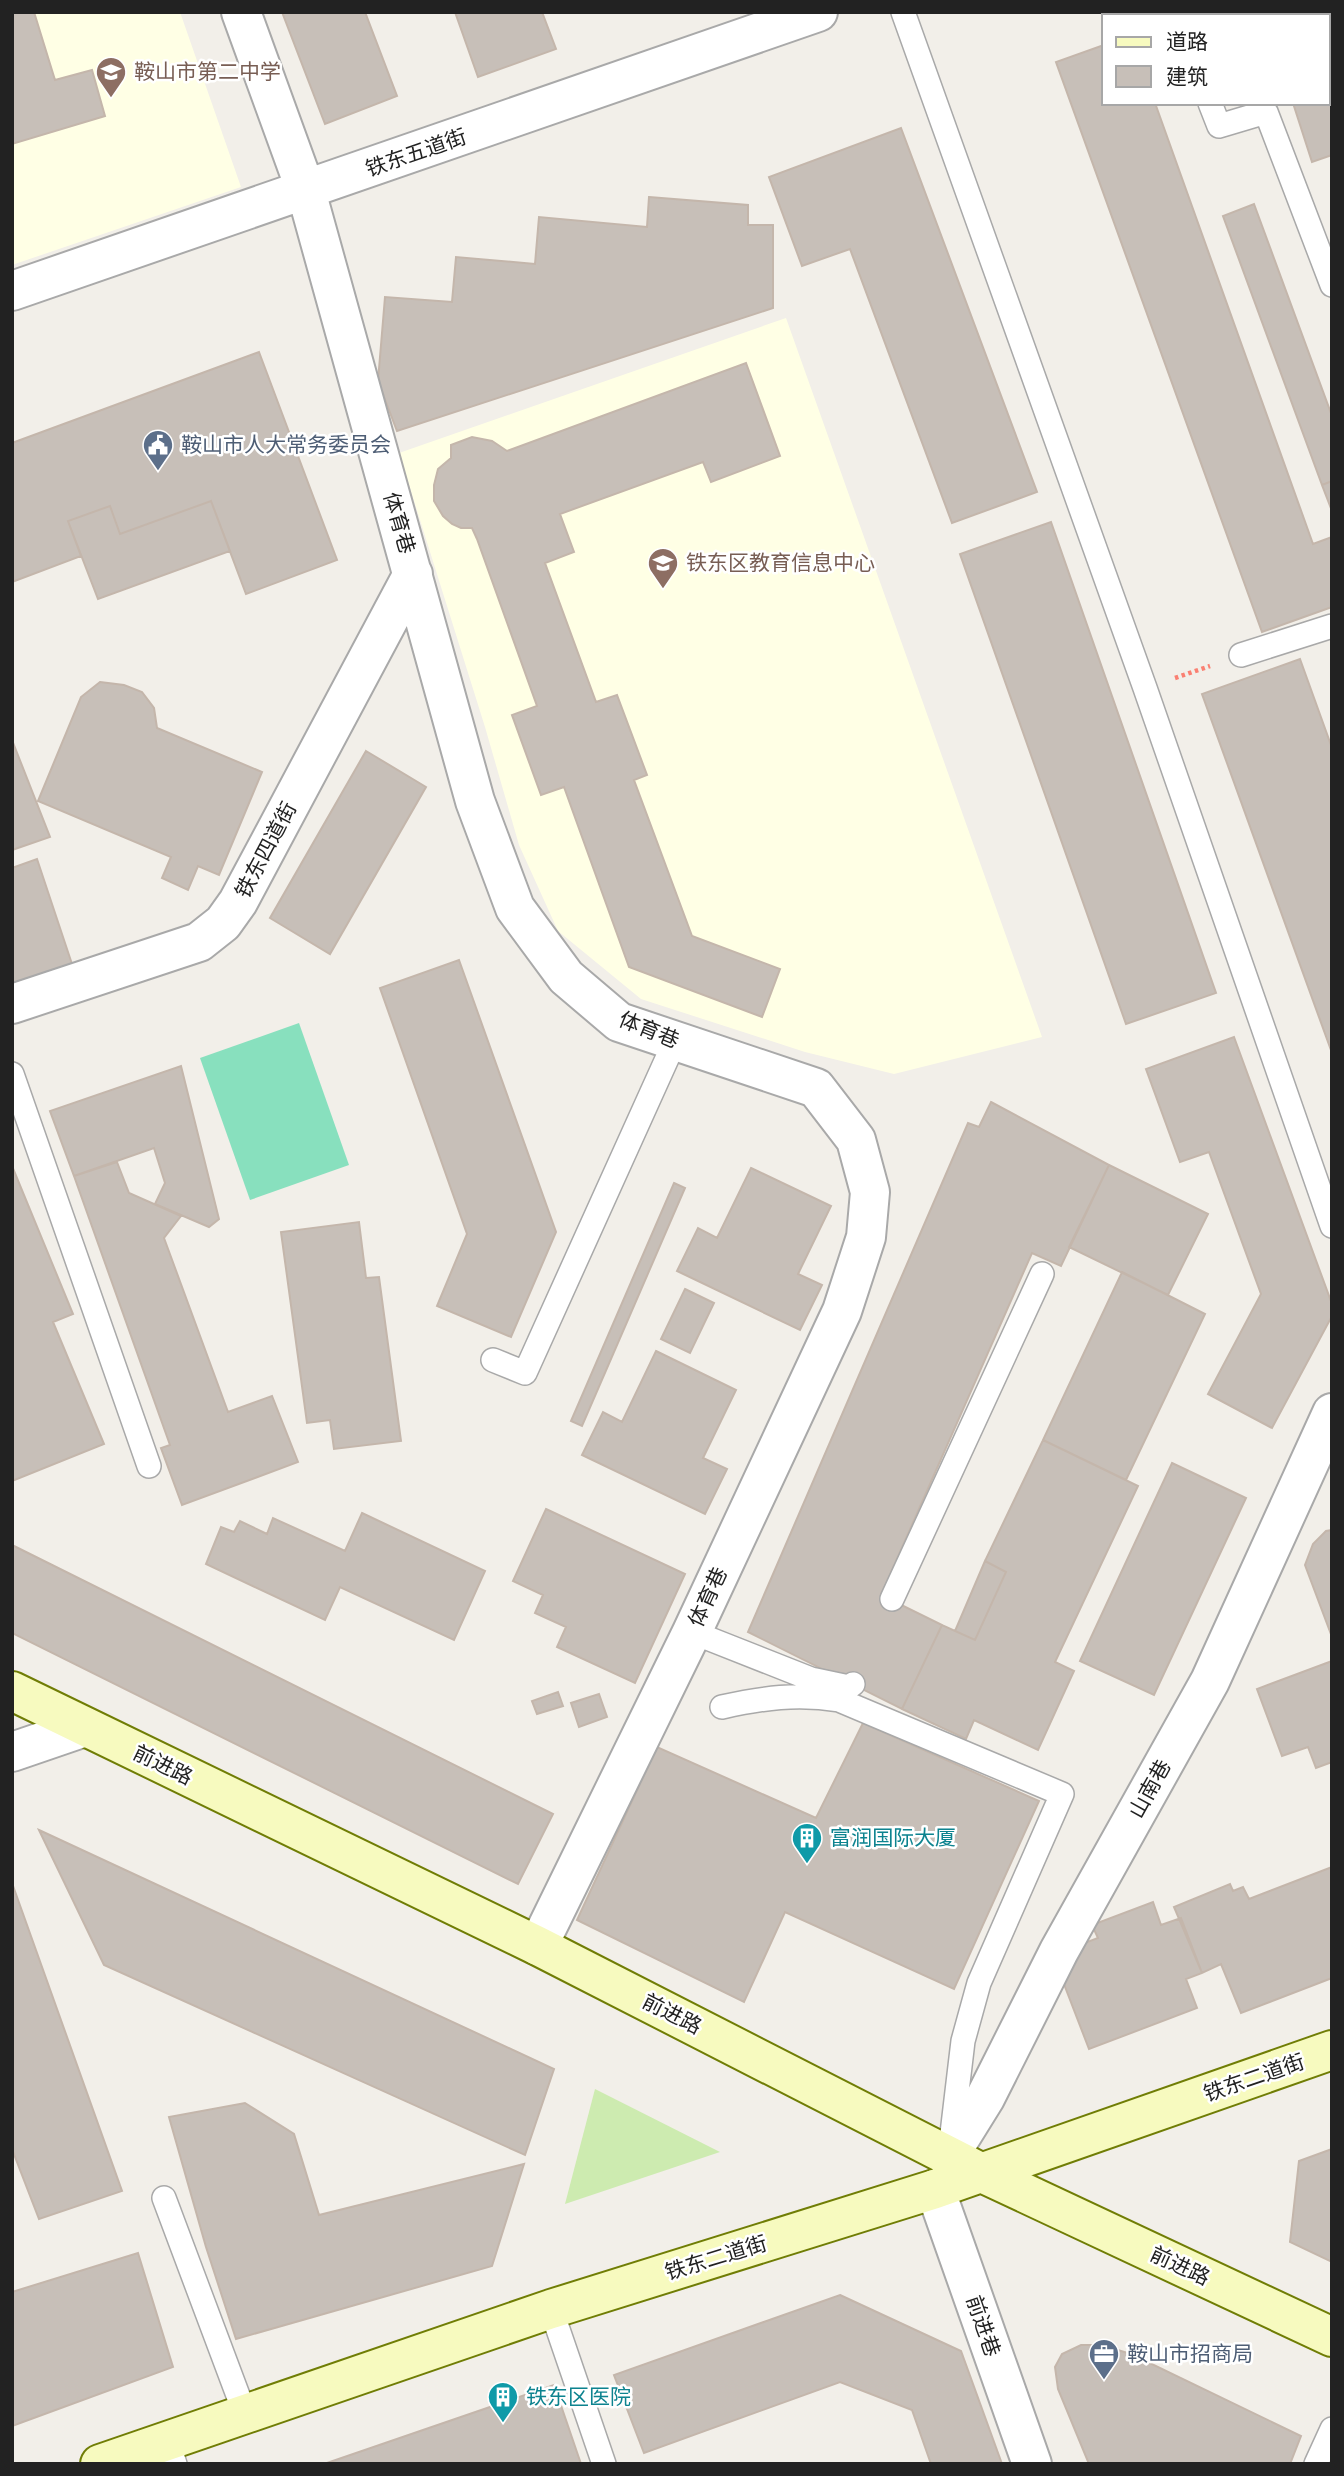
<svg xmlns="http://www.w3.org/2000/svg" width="1344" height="2476" font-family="Rubik,'Noto Sans SC',sans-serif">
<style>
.education{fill:#ffffe5}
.grass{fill:#cdebb0}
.pitch{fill:#88e0be}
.building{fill:#c7bfb8;stroke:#c4b6ab;stroke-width:2}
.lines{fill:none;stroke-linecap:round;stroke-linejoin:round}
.service-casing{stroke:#a9a9a9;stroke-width:26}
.minor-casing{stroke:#a9a9a9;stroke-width:42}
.secondary-casing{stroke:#707d05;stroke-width:42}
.path{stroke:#fa8072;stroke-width:4.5;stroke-dasharray:3.5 3.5;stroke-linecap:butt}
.service{stroke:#fff;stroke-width:23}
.minor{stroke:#fff;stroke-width:38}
.secondary{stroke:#f7fabf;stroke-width:38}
.labels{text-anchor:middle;stroke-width:5;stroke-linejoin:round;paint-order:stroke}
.education-label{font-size:21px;fill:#785e54;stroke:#fff;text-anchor:start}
.street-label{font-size:21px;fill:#222;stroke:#fff}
.service-label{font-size:21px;fill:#4e5e75;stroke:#fff;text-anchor:start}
.culture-label{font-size:21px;fill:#0d838f;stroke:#fff;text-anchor:start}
</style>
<rect width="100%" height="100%" fill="#f2efe9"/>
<path class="education" d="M12 12H180L241 187 12 265Z
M786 318 1042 1037 894 1074 805 1052 641 999 558 931 519 845 485 727 399 453Z"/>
<path class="grass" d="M595 2089 720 2152 565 2204Z"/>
<path class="pitch" d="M299 1023 349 1165 250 1200 200 1058Z"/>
<path class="building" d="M12 12H34L55 80 92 70 105 116 12 144Z
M282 12H365L397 96 325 124Z
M455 12H542L556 49 478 77Z
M1196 12H1332V71L1328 73V16H1198Z
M1104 45V103H1155L1313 544 1332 537V607L1262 632 1056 62Z
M1332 71V155L1312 162 1293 103H1328V73Z
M901 128 1037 492 952 523 850 249 802 266 769 177Z
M649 197 748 205V225H773V308L397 431 378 381 385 297 452 302 456 257 535 264 539 217 647 227Z
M1254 204 1332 416V481L1322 485 1223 216Z
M259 352 337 560 246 594 211 501 120 534 110 506 68 521 81 556 12 582V443Z
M746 363 780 456 711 482 703 462 560 514 574 552 545 563 596 702 617 695 647 775 634 780 692 936 780 969 762 1017 629 967 564 787 541 795 512 715 537 706 477 539 472 528H461L452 524 443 516 434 501V485L438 469 451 458V445L472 437 492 441 507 451Z
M1332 481V511L1322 485Z
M211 501 230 551 98 599 68 521 110 506 120 534Z
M1051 522 1216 993 1126 1024 960 554Z
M1300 659 1332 748V1053L1202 694Z
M100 682 124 685 142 692 154 708 157 728 262 772 219 875 198 866 188 890 162 878 171 857 38 801 81 697Z
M12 740 50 837 12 850Z
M366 751 426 787 330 954 270 918Z
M37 859 76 976 12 997V868Z
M459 960 556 1232 511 1337 437 1306 467 1234 380 988Z
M1234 1037 1332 1304V1316L1272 1428 1208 1394 1261 1294 1209 1152 1180 1162 1146 1069Z
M181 1066 219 1219 209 1227 155 1204 165 1183 154 1148 74 1176 50 1111Z
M991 1102 1109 1165 1061 1266 1032 1253 881 1595 942 1625 902 1709 748 1632 968 1123 979 1127Z
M117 1162 129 1193 181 1216 164 1238 228 1412 272 1396 298 1462 182 1505 161 1448 170 1445 74 1176Z
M1109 1165 1208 1214 1168 1295 1069 1247Z
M12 1166 73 1314 53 1322 104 1444 12 1481Z
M751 1168 831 1206 798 1274 822 1285 800 1330 677 1271 698 1228 717 1238Z
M674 1183 685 1188 582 1426 571 1421Z
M359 1222 366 1278 379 1277 401 1441 334 1449 330 1420 307 1423 281 1232Z
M1122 1272 1205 1314 1126 1480 1043 1440Z
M685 1289 714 1303 690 1353 661 1339Z
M656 1351 736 1390 703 1458 727 1469 705 1514 582 1455 603 1412 622 1422Z
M1043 1440 1138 1486 1055 1662 1074 1671 1038 1750 974 1720 966 1739 902 1709 942 1625 975 1640 1006 1572 985 1561Z
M1172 1463 1246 1498 1154 1695 1080 1661Z
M546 1509 685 1574 635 1683 557 1647 566 1627 535 1613 543 1595 513 1581Z
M362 1513 485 1571 454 1640 340 1587 325 1620 206 1564 221 1527 234 1532 240 1521 267 1534 273 1518 345 1551Z
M1332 1530V1637L1305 1565 1313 1544 1326 1531Z
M12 1545 553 1814 518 1884 12 1633Z
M985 1561 1006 1572 975 1640 955 1631Z
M1332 1661V1762L1316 1768 1308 1747 1282 1756 1257 1689Z
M558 1692 563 1706 537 1714 532 1701Z
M599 1694 607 1717 579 1727 571 1703Z
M863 1723 1039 1801 954 1989 785 1912 744 2002 577 1920 657 1747 816 1818Z
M39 1830 554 2069 525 2155 104 1965Z
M1332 1867V1978L1241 2013 1221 1964 1202 1973 1174 1907 1230 1884 1233 1891 1243 1887 1249 1899Z
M12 1883 122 2191 39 2219 12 2149Z
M1153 1902 1161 1925 1181 1918 1202 1973 1186 1979 1197 2008 1089 2049 1057 1966 1069 1949 1098 1938 1092 1925Z
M245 2103 294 2134 319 2215 524 2164 492 2266 236 2339 206 2247 169 2117Z
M1332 2149V2262L1290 2242 1299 2161Z
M138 2253 173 2367 12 2426V2292Z
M840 2295 961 2351 1002 2464H931L912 2410 840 2382 644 2453 614 2375Z
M1081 2345H1101L1131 2354 1301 2436 1290 2464H1089L1058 2389 1055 2367 1062 2354Z
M554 2385 581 2464H324Z"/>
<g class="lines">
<g class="service-casing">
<path id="service" d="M903 12 1145 688 1332 1226
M1176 12 1177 16
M1210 103 1219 126 1266 112 1332 285
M1241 655 1332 626
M12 1074 149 1466
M493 1360 525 1373 675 1041
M892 1599 1042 1274
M692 1632 811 1679 849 1687 853 1684
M722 1707C762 1698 798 1693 839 1700L1062 1794 979 1983 963 2041 951 2142
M164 2198 245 2414
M551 2309 604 2464
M167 2440 175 2464
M1316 2464 1332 2429"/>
</g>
<g class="minor-casing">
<path id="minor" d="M241 12 306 191 475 801 515 908 566 977 619 1022 816 1088 856 1140 870 1192 866 1237 842 1311 692 1632 538 1946
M12 291 818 12
M12 1004 199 942 223 923 238 902 413 574
M12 1752 85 1727
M949 2156 985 2098 1059 1951 1210 1681 1332 1413
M935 2189 1032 2464"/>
</g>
<g class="secondary-casing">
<path id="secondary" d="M12 1691 538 1946 982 2173 1332 2337
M100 2464 551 2309 935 2189 1332 2050"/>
</g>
<path class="path" d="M1175 678 1210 666"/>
<use href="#service" class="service"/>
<use href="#minor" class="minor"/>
<use href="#secondary" class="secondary"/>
</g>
<defs>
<g id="school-pin" transform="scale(1.575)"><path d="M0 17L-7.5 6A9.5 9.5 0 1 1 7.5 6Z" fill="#8d6e63" stroke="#fff"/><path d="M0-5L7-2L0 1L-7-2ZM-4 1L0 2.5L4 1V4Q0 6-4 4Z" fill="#fff"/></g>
<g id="civic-pin" transform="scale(1.575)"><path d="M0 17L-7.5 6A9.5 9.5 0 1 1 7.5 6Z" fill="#5c6f8a" stroke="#fff"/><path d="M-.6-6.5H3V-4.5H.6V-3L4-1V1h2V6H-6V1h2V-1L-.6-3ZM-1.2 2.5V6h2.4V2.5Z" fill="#fff"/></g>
<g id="building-pin" transform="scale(1.575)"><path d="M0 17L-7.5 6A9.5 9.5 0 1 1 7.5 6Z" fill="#0f9aa8" stroke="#fff"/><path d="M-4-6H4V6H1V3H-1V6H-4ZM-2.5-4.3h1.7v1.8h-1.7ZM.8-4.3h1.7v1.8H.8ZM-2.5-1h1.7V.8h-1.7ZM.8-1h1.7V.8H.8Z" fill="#fff"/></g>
<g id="office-pin" transform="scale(1.575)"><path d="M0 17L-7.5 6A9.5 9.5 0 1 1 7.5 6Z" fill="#5c6f8a" stroke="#fff"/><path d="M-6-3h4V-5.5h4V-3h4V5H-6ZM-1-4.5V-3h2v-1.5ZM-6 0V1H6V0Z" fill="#fff"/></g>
</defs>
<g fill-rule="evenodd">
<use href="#school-pin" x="111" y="72"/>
<use href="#civic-pin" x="158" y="445"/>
<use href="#school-pin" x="663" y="563"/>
<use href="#building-pin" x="807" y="1838"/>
<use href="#office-pin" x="1104" y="2354"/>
<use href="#building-pin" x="503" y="2397"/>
</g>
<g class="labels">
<g class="education-label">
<text x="134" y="79">鞍山市第二中学</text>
<text x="686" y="570">铁东区教育信息中心</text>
</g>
<g class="street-label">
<text transform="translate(416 153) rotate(-19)" y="7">铁东五道街</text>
<text transform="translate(399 523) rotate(74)" y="7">体育巷</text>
<text transform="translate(266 850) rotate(-62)" y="7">铁东四道街</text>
<text transform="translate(649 1030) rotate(22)" y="7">体育巷</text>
<text transform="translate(708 1597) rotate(-65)" y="7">体育巷</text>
<text transform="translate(163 1765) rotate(26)" y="7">前进路</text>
<text transform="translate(1150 1789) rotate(-61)" y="7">山南巷</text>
<text transform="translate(672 2014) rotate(27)" y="7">前进路</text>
<text transform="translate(1254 2078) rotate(-19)" y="7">铁东二道街</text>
<text transform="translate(716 2258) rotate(-17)" y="7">铁东二道街</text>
<text transform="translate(1180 2266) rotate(25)" y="7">前进路</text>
<text transform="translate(983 2326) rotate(71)" y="7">前进巷</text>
</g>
<g class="service-label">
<text x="181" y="452">鞍山市人大常务委员会</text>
<text x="1127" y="2361">鞍山市招商局</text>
</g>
<g class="culture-label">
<text x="830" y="1845">富润国际大厦</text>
<text x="526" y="2404">铁东区医院</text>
</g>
</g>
<rect width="1344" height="2476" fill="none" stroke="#222222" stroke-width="28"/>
<rect x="1102" y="14" width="228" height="91" fill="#ffffff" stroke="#a7a7a7" stroke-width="2"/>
<rect x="1116" y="37" width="35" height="10" fill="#f7fabf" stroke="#a7a7a7" stroke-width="2"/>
<text x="1166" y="49" font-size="21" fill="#222222">道路</text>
<rect x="1116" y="66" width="35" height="21" fill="#c7bfb8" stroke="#a7a7a7" stroke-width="2"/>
<text x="1166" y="84" font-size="21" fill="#222222">建筑</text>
</svg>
